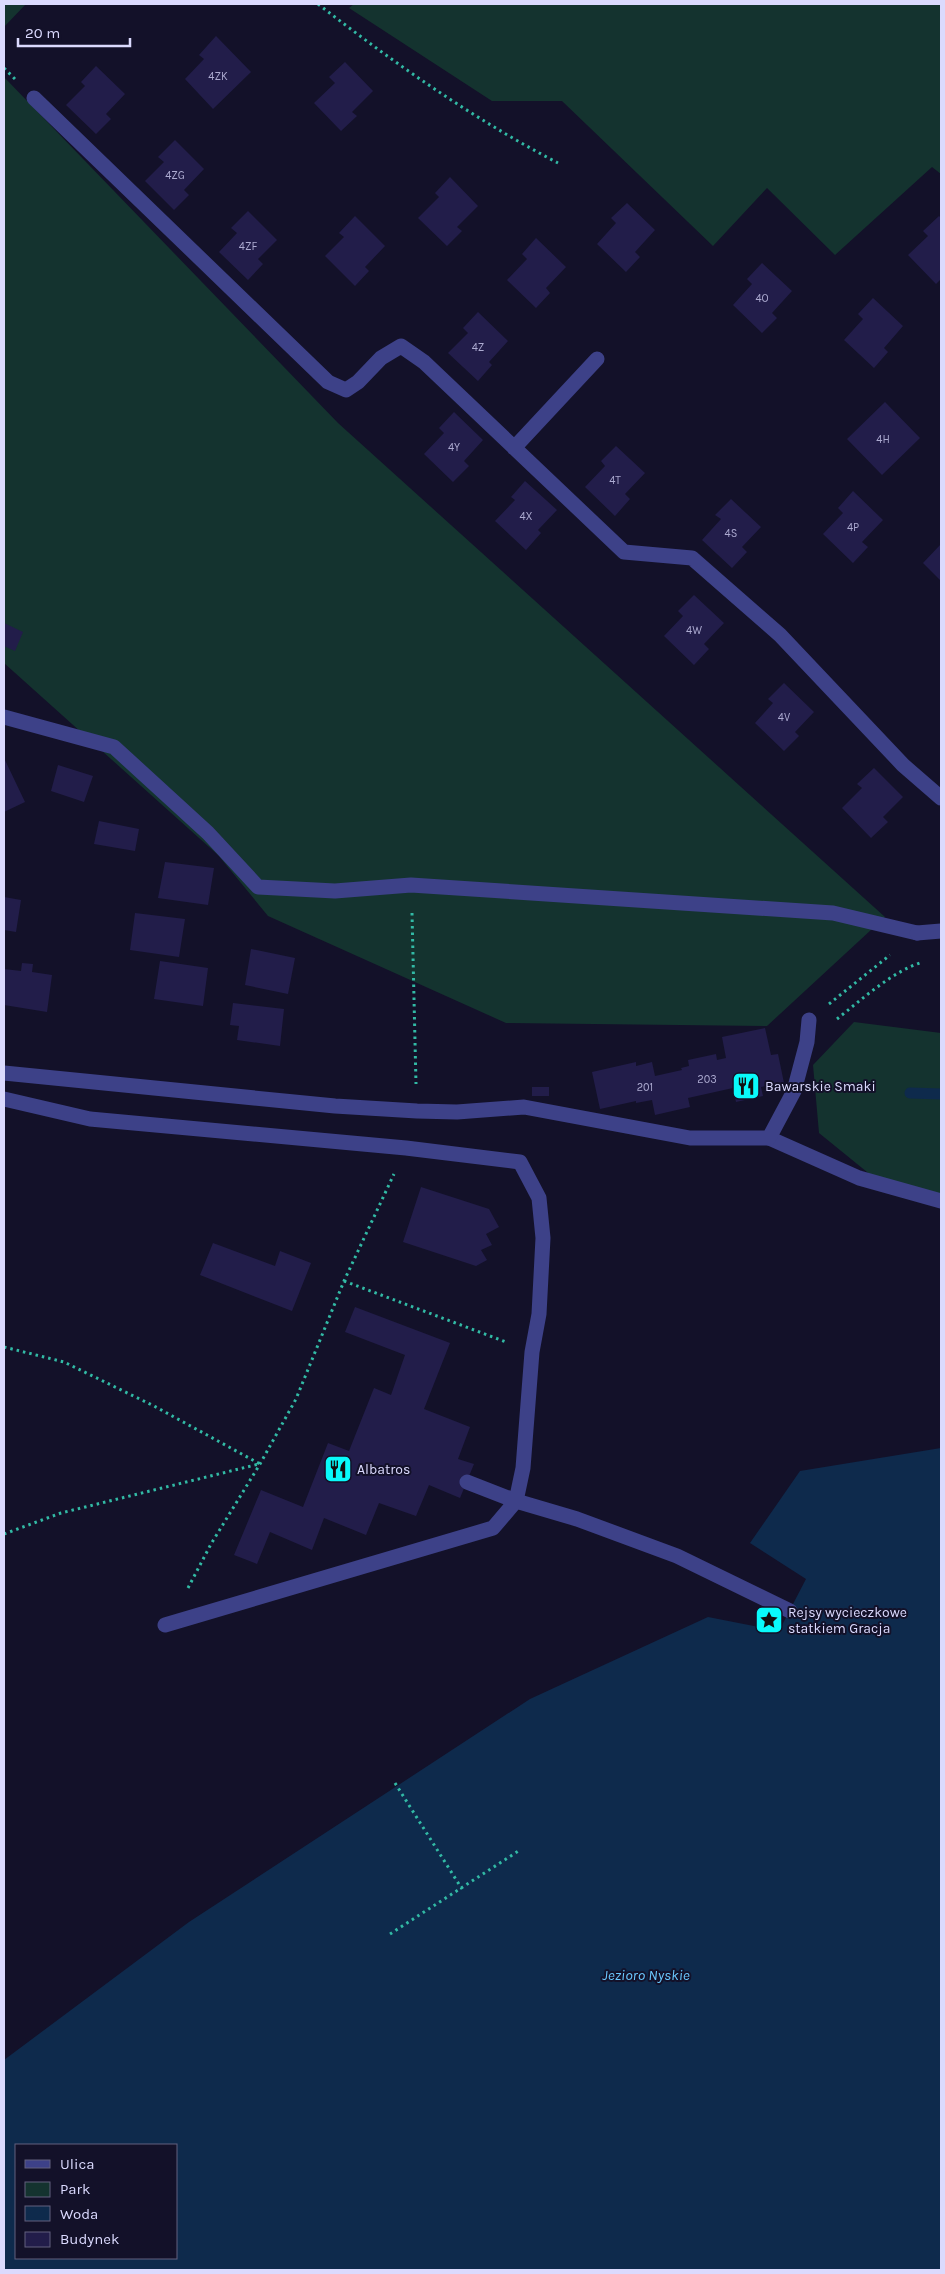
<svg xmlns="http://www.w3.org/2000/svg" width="945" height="2274" font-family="Karla,sans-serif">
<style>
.green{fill:#14332f}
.water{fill:#0e2a4c;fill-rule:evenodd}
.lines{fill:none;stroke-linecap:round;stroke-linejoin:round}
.stream{stroke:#0e2a4c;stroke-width:11}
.building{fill:#221d4a}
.path{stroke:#32baa5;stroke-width:3;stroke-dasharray:2.5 4;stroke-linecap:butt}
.lane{stroke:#3d4188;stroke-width:15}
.street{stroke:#3d4188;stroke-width:15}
.labels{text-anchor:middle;stroke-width:4;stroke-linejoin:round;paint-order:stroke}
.number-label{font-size:11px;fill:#adabd1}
.poi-label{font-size:14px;fill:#dbdafe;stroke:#131129;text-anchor:start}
.water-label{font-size:15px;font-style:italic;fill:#6ac7fd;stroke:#131129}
</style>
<rect width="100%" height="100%" fill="#131129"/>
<path class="green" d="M4 4H26L4 27Z
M354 4H941V174L932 167 835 255 767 188 713 246 562 101H492L349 8Z
M4 77 338 423 885 917 767 1026 506 1023 268 916 218 855 4 663Z
M854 1022 941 1033V1201L883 1185 819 1133 813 1065Z"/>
<path class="water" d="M941 1448V2270H4V2060L189 1922 530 1699 708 1617 779 1631 806 1579 750 1543 800 1471ZM16 2145H176V2258H16Z"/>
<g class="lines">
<path class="stream" d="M910 1093 941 1094"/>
</g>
<path class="building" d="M216 36 251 72 213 109 185 79 204 59 199 55Z
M345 62 373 91 352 112 357 116 341 131 314 103 335 83 329 77Z
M96 66 125 94 106 114 111 119 96 134 66 105 85 86 81 82Z
M175 140 204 169 184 190 189 195 174 210 145 181 164 162 158 157Z
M450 177 478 206 457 227 462 231 447 246 418 218 439 197 435 193Z
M627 203 655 230 635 252 640 257 626 272 597 244 616 223 611 218Z
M248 211 277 240 258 259 263 264 248 280 219 252 237 233 231 228Z
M355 216 385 246 365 267 369 271 355 286 325 256 344 237 339 233Z
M939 216 941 218V279L936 284 908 255 928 236 923 231Z
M536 238 566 267 546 288 550 293 536 308 507 280 527 259 522 254Z
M762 263 792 291 772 313 777 318 762 333 733 305 752 284 747 279Z
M873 298 903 326 884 348 888 352 874 368 844 340 863 319 858 314Z
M478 312 508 341 489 362 492 365 478 381 448 353 468 333 463 328Z
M885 402 920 438 882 475 847 439Z
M454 412 483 440 464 461 469 466 453 482 424 454 444 433 439 428Z
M616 446 645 473 625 494 630 499 615 516 585 487 605 466 601 461Z
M525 481 557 510 538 530 541 533 526 550 495 521 515 500 511 497Z
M853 491 883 520 862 542 868 547 853 563 823 534 843 513 838 508Z
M731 499 761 527 742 547 747 552 732 568 702 540 721 519 715 515Z
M941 544V581L923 563Z
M694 595 724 623 704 644 709 649 694 665 664 636 683 616 678 611Z
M4 623 23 632 15 651 4 646Z
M784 683 814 712 795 732 799 736 784 751 755 723 773 703 768 699Z
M4 758 25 802 4 812Z
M58 765 93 776 84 802 51 791Z
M874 768 903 797 883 817 888 822 871 838 842 808 862 788 857 784Z
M99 821 139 829 135 851 94 844Z
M165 862 214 868 208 905 158 898Z
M4 897 21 900 16 932 4 930Z
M135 913 185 919 179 957 130 950Z
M251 949 295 958 288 994 245 985Z
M160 961 208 968 203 1006 154 999Z
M22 963 33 964 32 972 52 975 47 1012 4 1005V969L21 971Z
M233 1003 284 1009 280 1046 237 1040 239 1026 230 1025Z
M765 1028 771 1055 778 1054 784 1083 761 1087 763 1096 736 1102 733 1088 688 1098 690 1107 655 1115 652 1100 636 1103V1101L600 1109 592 1072 636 1062V1066L652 1062 655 1076 682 1070 681 1068 689 1066 688 1060 716 1054 717 1060 726 1058 722 1037Z
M532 1087H549V1096H532Z
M421 1187 489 1209 499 1227 486 1234 492 1245 481 1250 487 1260 476 1266 403 1242Z
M213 1243 275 1266 280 1251 311 1263 292 1311 200 1275Z
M355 1307 450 1343 424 1409 470 1427 458 1459 474 1464 460 1498 429 1485 416 1516 379 1503 366 1535 324 1518 312 1550 270 1532 257 1564 234 1555 261 1490 303 1507 328 1443 349 1451 374 1388 391 1395 405 1355 345 1332Z"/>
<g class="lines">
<path class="path" d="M318 4C394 63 472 118 558 163
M4 68 16 80
M412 913 416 1084
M829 1004 890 955
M837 1019C861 1000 894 970 923 962
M344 1281 506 1342
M4 1347 64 1362 154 1406 260 1464
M4 1534 61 1513 259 1464
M188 1588 211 1544 260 1464 296 1399 344 1281 394 1174
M395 1783 462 1889
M390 1934 520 1850"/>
<path class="lane" d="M34 98 328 382 346 390 358 382 381 358 401 346 424 362 624 552 692 558 780 635 903 765 941 798
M514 448 597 359
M4 717 114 747 208 833 258 887 335 891 411 885 833 913 917 933
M4 1099 90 1119 406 1148 520 1162 539 1198 543 1238 539 1314 532 1352 523 1468 516 1501 493 1528 165 1625
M769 1138 859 1178 941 1201
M467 1482 516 1501 577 1519 677 1556 790 1611"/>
<path class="street" d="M917 933 941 931
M4 1073 335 1106 417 1111 457 1112 524 1107 690 1138H769L794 1091 807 1042 809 1020"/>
</g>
<defs>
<g id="restaurant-square" transform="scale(1.4375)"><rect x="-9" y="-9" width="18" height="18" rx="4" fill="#09fafb" stroke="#131129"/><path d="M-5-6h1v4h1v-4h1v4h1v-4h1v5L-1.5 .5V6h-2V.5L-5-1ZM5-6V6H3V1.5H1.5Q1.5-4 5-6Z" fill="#111"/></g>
<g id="sight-square" transform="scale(1.4375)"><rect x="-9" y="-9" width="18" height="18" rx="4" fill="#09fafb" stroke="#131129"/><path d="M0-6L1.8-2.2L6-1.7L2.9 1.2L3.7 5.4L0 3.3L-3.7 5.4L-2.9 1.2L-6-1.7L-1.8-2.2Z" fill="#111"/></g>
</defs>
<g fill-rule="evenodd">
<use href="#restaurant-square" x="746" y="1086"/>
<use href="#restaurant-square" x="338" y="1469"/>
<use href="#sight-square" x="769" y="1620"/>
</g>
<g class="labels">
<g class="number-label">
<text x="218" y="80">4ZK</text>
<text x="175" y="179">4ZG</text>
<text x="248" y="250">4ZF</text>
<text x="762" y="302">4O</text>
<text x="478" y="351">4Z</text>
<text x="883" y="443">4H</text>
<text x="454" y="451">4Y</text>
<text x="615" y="484">4T</text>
<text x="526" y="520">4X</text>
<text x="853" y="531">4P</text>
<text x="731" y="537">4S</text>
<text x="694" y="634">4W</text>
<text x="784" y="721">4V</text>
<text x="707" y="1083">203</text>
<text x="645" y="1091">201</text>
</g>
<g class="poi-label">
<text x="765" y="1091">Bawarskie Smaki</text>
<text x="357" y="1474">Albatros</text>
<text x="788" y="1617">Rejsy wycieczkowe<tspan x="788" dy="16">statkiem Gracja</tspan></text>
</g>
<g class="water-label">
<text x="646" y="1980">Jezioro Nyskie</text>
</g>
</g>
<rect width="945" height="2274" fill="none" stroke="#dbdafe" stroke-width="10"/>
<rect x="15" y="2144" width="162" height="115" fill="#131129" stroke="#63617e"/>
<rect x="25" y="2160" width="25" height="8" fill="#3d4188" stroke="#63617e"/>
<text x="60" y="2169" font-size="15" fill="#dbdafe">Ulica</text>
<rect x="25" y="2182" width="25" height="15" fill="#14332f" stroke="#63617e"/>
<text x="60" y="2194" font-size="15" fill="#dbdafe">Park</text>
<rect x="25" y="2206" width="25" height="15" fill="#0e2a4c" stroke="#63617e"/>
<text x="60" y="2219" font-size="15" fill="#dbdafe">Woda</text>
<rect x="25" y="2232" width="25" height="15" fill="#221d4a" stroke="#63617e"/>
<text x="60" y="2244" font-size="15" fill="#dbdafe">Budynek</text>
<path d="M18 38v8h112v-8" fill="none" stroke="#dbdafe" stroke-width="2.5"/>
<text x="25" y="38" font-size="15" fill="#dbdafe" stroke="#131129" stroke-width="4" paint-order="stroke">20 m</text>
</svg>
